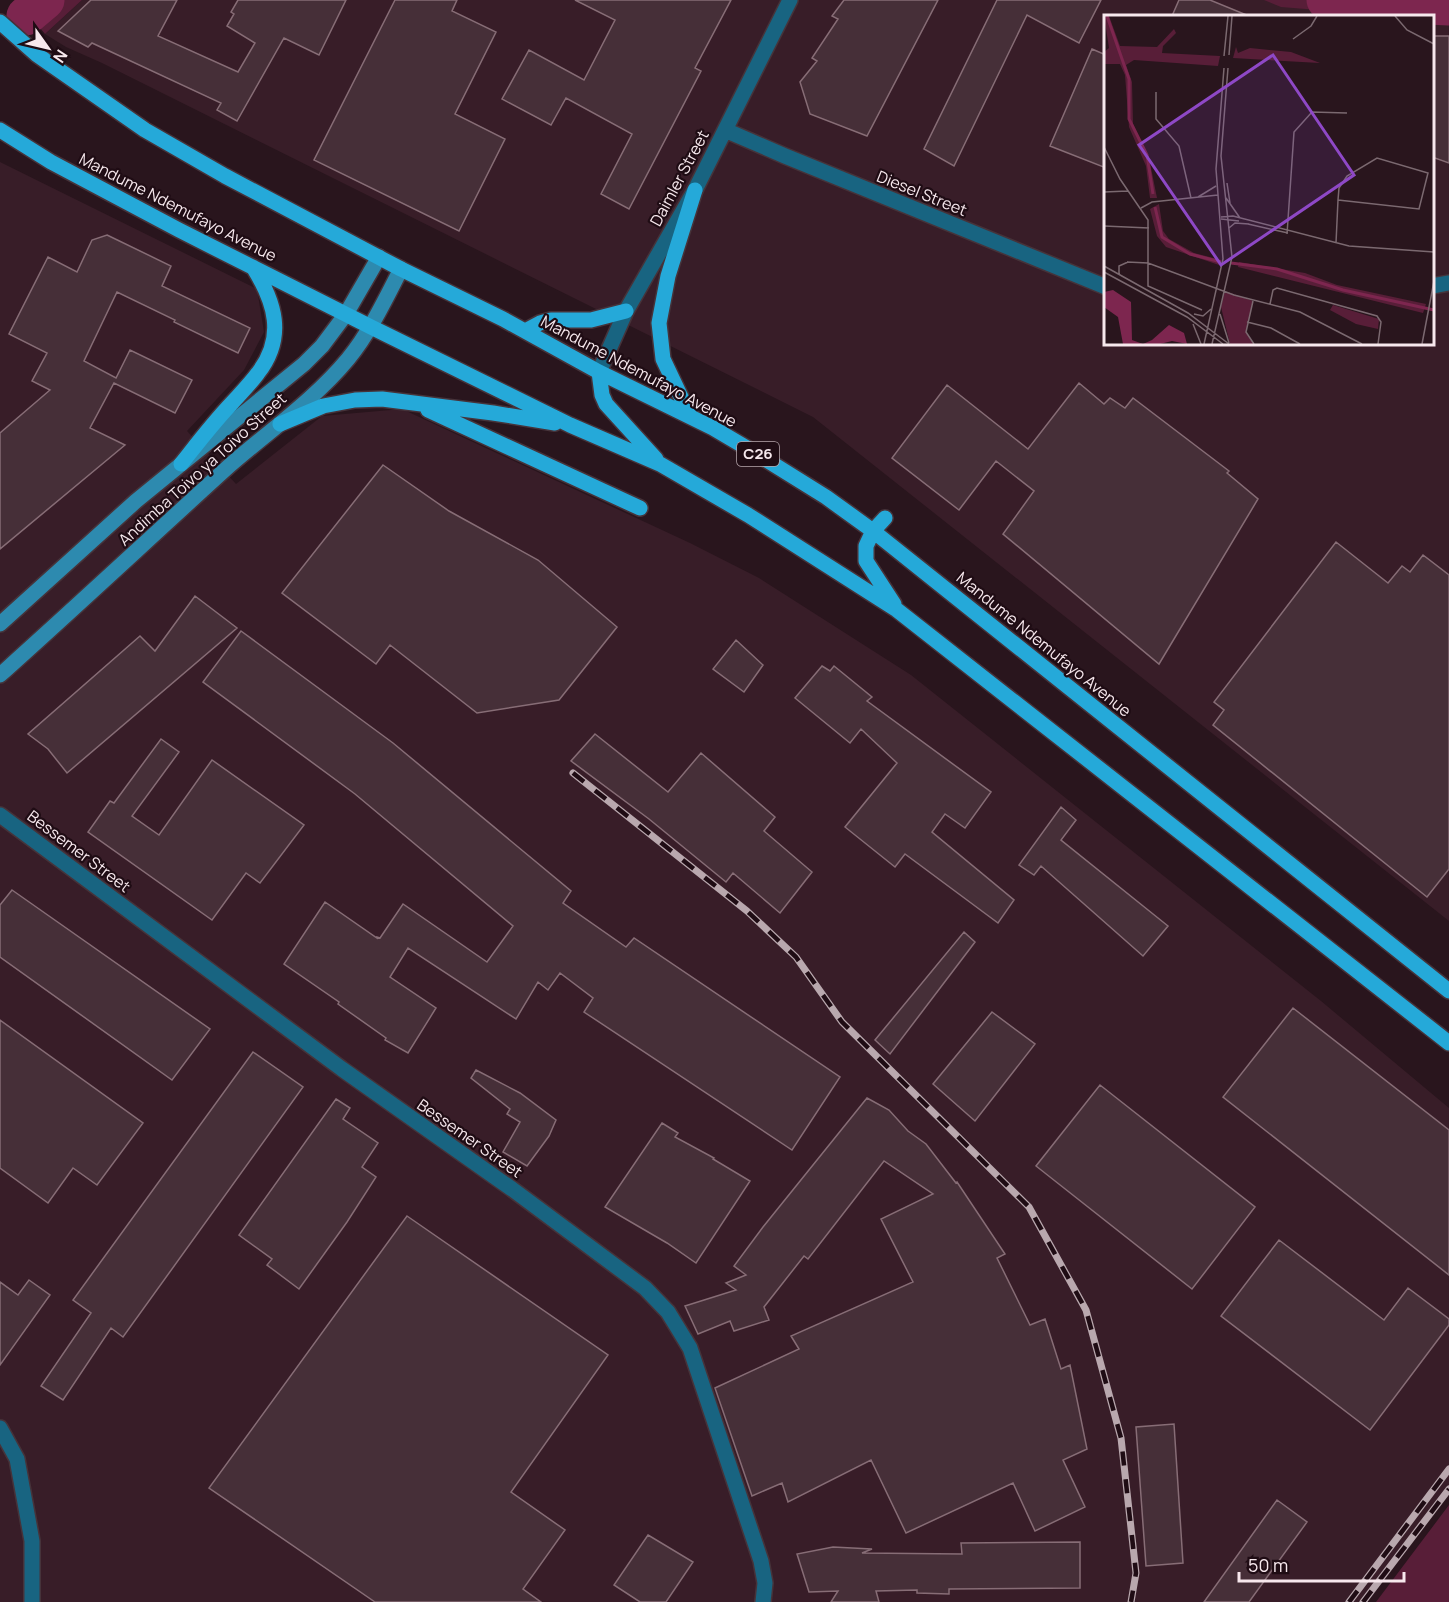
<svg xmlns="http://www.w3.org/2000/svg" width="1449" height="1602" font-family="Manrope,sans-serif">
<style>
.built{fill:#381d28;fill-rule:evenodd}
.green{fill:#581e38}
.lines{fill:none;stroke-linecap:round;stroke-linejoin:round}
.river{stroke:#7d264f;stroke-width:39}
.building{fill:#462f38;stroke:#876d76;stroke-width:1.5}
.street-casing{stroke:#46333a;stroke-width:18}
.secondary-casing{stroke:#46333a;stroke-width:18}
.primary-casing{stroke:#46333a;stroke-width:18}
.street{stroke:#186481;stroke-width:15}
.secondary{stroke:#2d8aaf;stroke-width:15}
.primary{stroke:#25a9d9;stroke-width:15}
.rail-casing{stroke:#b9a8ae;stroke-width:7}
.rail{stroke:#1f0c14;stroke-width:4.5;stroke-dasharray:14;stroke-linecap:butt}
.labels{text-anchor:middle;stroke-width:4.5;stroke-linejoin:round;paint-order:stroke}
.shield{fill:#1f0c14;stroke:#b6a6ac;stroke-width:1.5}
.shield-label{font-size:15px;font-weight:bold;fill:#f7e8ed}
.street-label{font-size:16px;fill:#f7e8ed;stroke:#1f0c14}
.inset-river{fill:none;stroke:#7d264f;stroke-width:3}
.inset-road{fill:none;stroke:#7b6970;stroke-width:1.5}
.view{fill:#8e48c6;fill-opacity:0.15;stroke:#8e48c6;stroke-width:3}
.inset-edge{fill:none;stroke:#f7e8ed;stroke-width:3}
</style>
<rect width="100%" height="100%" fill="#29151d"/>
<path class="built" d="M82 0H1449V921L813 417 102 63 66 47 45 34ZM1106 16H1432V344H1106Z
M0 162 257 289 264 332 244 370 187 431 236 484 322 416 402 409 690 543 759 578 911 675 1321 1001 1449 1108V1489L1363 1602H0Z"/>
<path class="green" d="M17 0H82L45 34Z
M1264 0H1449V21L1433 20 1432 16H1392L1281 7Z
M1449 1505V1602H1376Z"/>
<g class="lines">
<path class="river" d="M1326 0 1449 6
M26 16 45 0"/>
</g>
<path class="building" d="M91 0H177L158 36 238 72 255 43 227 26 234 14 231 12 238 0H346L319 55 284 38 237 121 217 110 221 103 92 43 88 47 58 31Z
M395 0H457L452 11 496 32 455 114 505 139 459 231 314 160Z
M575 0H731L695 68 701 71 629 209 601 194 632 134 566 98 551 125 502 99 529 50 584 80 615 20Z
M844 0H938L867 136 810 114 800 82 817 61 812 58 838 19 832 16Z
M997 0H1101L1079 43 1027 15 954 166 924 149Z
M1179 0H1210L1249 16H1172Z
M1432 36H1449V163L1432 157Z
M1092 49 1106 55V168L1050 146Z
M107 235 171 266 162 286 250 328 238 353 174 322 175 320 117 292 84 361 116 378 130 350 192 380 175 413 114 383 90 428 125 445 0 549V433L50 390 32 381 47 353 9 334 48 257 77 272 92 240Z
M1079 383 1104 404 1110 398 1125 408 1133 398 1229 471 1227 473 1258 499 1159 664 1003 534 1034 491 996 461 959 510 892 458 947 385 1028 449Z
M383 465 449 511 538 560 617 627 559 700 477 713 390 645 376 664 282 593Z
M1336 542 1388 583 1402 566 1410 572 1423 555 1449 575V869L1427 897 1213 725 1224 710 1214 702Z
M195 596 237 628 67 773 48 749 28 734 140 636 155 651Z
M241 631 393 743 571 891 563 903 626 947 634 938 840 1077 792 1150 584 1012 593 998 560 973 548 990 538 982 516 1019 408 948 390 977 436 1008 408 1053 385 1040 386 1038 338 1004 339 1002 284 964 325 902 377 938V937L380 938 403 904 487 962 513 926 355 794 203 682Z
M736 640 763 665 744 692 713 669Z
M822 666 830 671 834 666 872 697 867 701 991 792 965 828 945 814 932 832 1014 900 998 923 905 854 895 867 845 827 897 763 861 729 850 743 795 698Z
M595 734 668 792 701 753 775 817 764 831 812 872 780 913 733 873 726 882 649 819 571 761Z
M161 739 179 752 132 816 159 835 212 760 304 825 260 883 246 873 212 920 88 832 110 801 114 803Z
M1061 807 1076 820 1061 840 1168 926 1143 956 1041 866 1034 875 1019 865Z
M12 890 210 1029 172 1080 0 957V905Z
M964 932 975 942 890 1054 875 1040Z
M1293 1008 1449 1130V1275L1223 1097Z
M992 1012 1035 1044 975 1121 933 1084Z
M0 1020 143 1123 97 1185 73 1168 48 1203 0 1168Z
M253 1052 303 1087 123 1337 111 1328 63 1400 41 1386 91 1313 73 1300Z
M476 1070 520 1093 556 1120 549 1136 527 1166 503 1152 520 1122 507 1114 510 1109 471 1078Z
M1100 1085 1255 1207 1192 1289 1036 1166Z
M867 1098 889 1110 908 1131 926 1144 956 1183 957 1182 1005 1254 997 1258 1030 1325 1045 1319 1061 1369 1070 1365 1087 1449 1063 1460 1085 1507 1035 1531 1013 1483 906 1533 871 1460 788 1502 782 1483 752 1496 715 1388 799 1349 791 1336 913 1282 881 1219 933 1194 884 1161 808 1259 804 1256 764 1307 769 1320 734 1331 730 1321 698 1334 685 1306 736 1290 726 1283 746 1275 734 1266 763 1227Z
M336 1099 350 1108 343 1119 378 1143 362 1167 376 1177 347 1222 299 1289 267 1265 272 1259 239 1235Z
M662 1123 678 1133 675 1137 714 1158 713 1159 750 1181 696 1263 667 1243 605 1207Z
M407 1216 608 1355 511 1492 565 1530 523 1589 541 1602H375L209 1488Z
M1279 1240 1384 1320 1408 1288 1449 1319V1325L1370 1430 1221 1316Z
M29 1280 50 1295 0 1365V1282L18 1295Z
M1174 1424 1183 1563 1146 1566 1136 1427Z
M1277 1500 1307 1522 1249 1602H1204Z
M648 1535 693 1562 666 1602H640L614 1585Z
M1080 1542V1588L949 1589V1594L917 1593V1590L876 1591 879 1602H831L838 1591 809 1592 797 1554 833 1547 872 1549 862 1553 962 1554 961 1543Z"/>
<g class="lines">
<g class="street-casing">
<path id="street" d="M725 130 785 156 1106 287
M1432 286 1449 283
M599 372 626 311 695 190 790 0
M0 815 342 1069 512 1189 645 1288 668 1312 690 1348 761 1561 765 1583 763 1602
M0 1428 17 1459 32 1541V1602"/>
</g>
<g class="secondary-casing">
<path id="secondary" d="M0 624 136 501 304 364 322 346 346 314 379 257
M0 675C77 606 153 535 229 466 269 431 314 400 348 359 370 332 385 300 401 269"/>
</g>
<g class="primary-casing">
<path id="primary" d="M0 22 36 54 145 130 225 176 401 269 503 319 599 372 713 428 757 454 826 497 873 531 1449 991
M0 130 51 162 179 230 371 327 570 425 660 464 748 515 897 610 1449 1043
M525 331 540 323 551 320H591L626 311
M599 372 602 395 606 404 656 459
M428 410 640 508
M690 416 663 359 659 323 668 276 695 190
M280 424 323 406 355 400 382 399 493 413 555 423
M181 464C197 444 213 423 231 404 240 394 250 384 258 373 286 337 275 302 253 267
M885 518 873 531 866 546V561L894 604"/>
</g>
<use href="#street" class="street"/>
<use href="#secondary" class="secondary"/>
<use href="#primary" class="primary"/>
<g class="rail-casing">
<path id="rail" d="M573 773 747 911 796 957 842 1022 1029 1207 1086 1310 1121 1438 1136 1573 1131 1602
M1349 1602 1449 1469
M1363 1602 1449 1489"/>
</g>
<use href="#rail" class="rail"/>
</g>
<g class="labels">
<rect class="shield" x="737" y="442" width="42" height="24" rx="4.5"/>
<g class="shield-label">
<text x="758" y="459">C26</text>
</g>
<g class="street-label">
<text transform="translate(679 178) rotate(-62)" y="6">Daimler Street</text>
<text transform="translate(922 193) rotate(22)" y="6">Diesel Street</text>
<text transform="translate(178 207) rotate(27)" y="6">Mandume Ndemufayo Avenue</text>
<text transform="translate(639 371) rotate(28)" y="6">Mandume Ndemufayo Avenue</text>
<text transform="translate(202 469) rotate(-42)" y="6">Andimba Toivo ya Toivo Street</text>
<text transform="translate(1044 644) rotate(39)" y="6">Mandume Ndemufayo Avenue</text>
<text transform="translate(79 851) rotate(37)" y="6">Bessemer Street</text>
<text transform="translate(470 1138) rotate(35)" y="6">Bessemer Street</text>
</g>
</g>
<g transform="translate(1104 15)">
<rect width="330" height="330" fill="#29151d"/>
<path d="M0 1H5L16 31 53 32 70 14 72 18 59 31 58 38 116 41 114 51 30 45 22 50 28 67 29 109 45 143 53 183H46L42 151 25 112 21 60 16 49H0V37L5 33ZM132 32 134 38 146 33 187 37 216 48 129 43ZM55 189 59 216 65 224 90 238 117 245 115 250 62 232 53 221 46 194ZM135 247 201 258 233 270 322 289 319 298 134 252ZM121 276 149 286 142 317 150 329H126L117 292ZM229 290 275 304 274 314 252 309 226 295Z" fill="#581e38"/>
<path d="M9 275 27 287 28 325 39 329 48 325 65 310 80 318 83 329 68 326 56 329H19L14 302 0 292V277Z" fill="#7d264f"/>
<path class="inset-river" d="M3 1 25 64V104L43 140 49 179M51 192 58 222 86 239 117 247M127 248 173 254 239 275 330 295"/>
<path class="inset-road" d="M291 1 303 15 330 29M189 24 207 11 213 1M125 40 128 1M120 41 124 1M52 77V104L75 131 87 183M0 132 16 164 44 205V271L98 295M123 168 126 188M0 177 24 176M94 182 112 171M122 183 136 203M37 193 48 187 114 180M117 202 129 201 245 231 330 237M117 204 135 206M144 209 184 218M0 211 45 213M125 213 131 208 145 209M183 219 190 117 208 97 243 98M232 228 234 185 235 173 243 161 273 143 324 158 315 194 234 185M23 247 44 248 130 280 196 297 258 329M0 251 84 298 125 329M0 257 83 302 119 329M15 260V251L24 247M149 286 142 317 150 329M166 289 169 275 173 273 273 301 277 307 274 329M90 299 99 301 107 294M116 299 125 328M143 307 167 313 196 329M89 309 97 329M100 329 119 244 112 154 120 53M108 329 128 242 117 141 124 53M318 329 330 266"/>
<path class="view" d="M169 40 250 160 117 250 35 130Z"/>
<rect width="330" height="330" class="inset-edge"/>
</g>
<g transform="translate(48 48) rotate(124)" stroke="#1f0c14" stroke-width="4.5" paint-order="stroke">
<path d="M0-4.5L10 22L0 15L-10 22Z" fill="#f7e8ed"/>
<text y="-9" font-size="16" font-weight="bold" text-anchor="middle" fill="#f7e8ed">N</text>
</g>
<path d="M1239 1572v9h165v-9" fill="none" stroke="#f7e8ed" stroke-width="3"/>
<text x="1248" y="1572" font-size="18" fill="#f7e8ed" stroke="#1f0c14" stroke-width="4.5" paint-order="stroke">50 m</text>
</svg>
